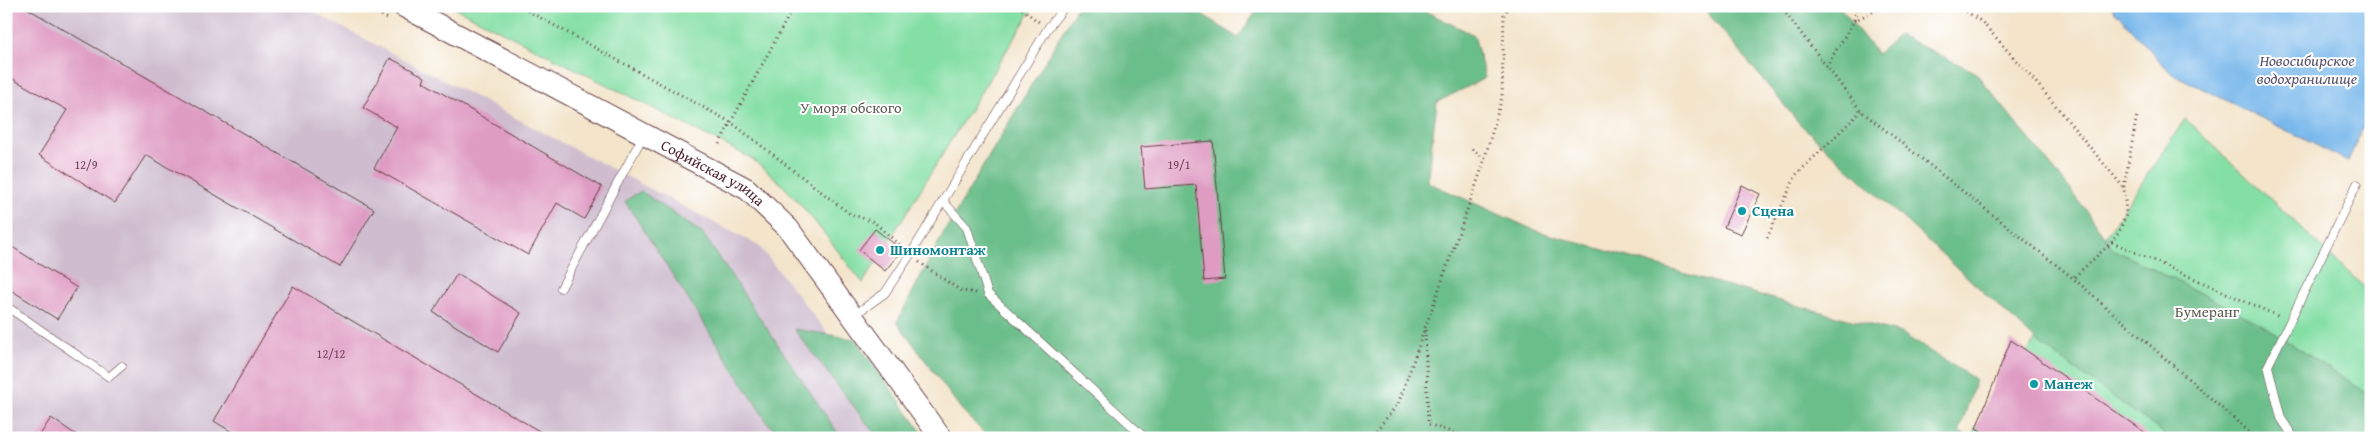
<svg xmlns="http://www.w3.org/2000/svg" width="2377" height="444" font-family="'Gentium Book Plus',serif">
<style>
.industrial{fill:#cfbdcf}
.green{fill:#84dfa5;stroke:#677f68}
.forest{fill:#6bbe8a;stroke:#5a6e5a}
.water{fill:#77b7eb;stroke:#606b8b}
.building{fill:#df9cc3}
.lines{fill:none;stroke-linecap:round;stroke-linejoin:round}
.service-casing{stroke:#633d43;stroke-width:9}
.secondary-casing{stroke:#633d43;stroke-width:23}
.path{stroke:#633d43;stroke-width:3;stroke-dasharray:1 4;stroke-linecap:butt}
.service{stroke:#fff;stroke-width:8}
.secondary{stroke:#fff;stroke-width:21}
.culture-dot{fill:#0f9aa8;stroke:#fff;stroke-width:2}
.labels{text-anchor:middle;stroke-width:4;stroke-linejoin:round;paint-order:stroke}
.number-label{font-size:12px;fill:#6f3e51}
.park-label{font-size:15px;fill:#5b5950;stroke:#fff}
.street-label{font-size:15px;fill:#4a1f2b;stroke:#fff}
.culture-label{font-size:15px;font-weight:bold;fill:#0d838f;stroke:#fff;text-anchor:start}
.water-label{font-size:16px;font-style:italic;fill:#5a546e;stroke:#fff}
</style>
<rect width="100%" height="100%" fill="#fff"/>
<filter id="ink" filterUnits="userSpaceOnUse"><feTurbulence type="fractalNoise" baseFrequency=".02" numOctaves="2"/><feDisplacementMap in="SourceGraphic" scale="10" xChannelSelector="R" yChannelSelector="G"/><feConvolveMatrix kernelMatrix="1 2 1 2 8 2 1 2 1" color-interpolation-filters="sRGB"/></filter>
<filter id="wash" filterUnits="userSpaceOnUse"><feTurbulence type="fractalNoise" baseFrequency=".0096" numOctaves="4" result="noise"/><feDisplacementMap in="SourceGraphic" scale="20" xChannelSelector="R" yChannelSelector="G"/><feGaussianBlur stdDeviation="1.12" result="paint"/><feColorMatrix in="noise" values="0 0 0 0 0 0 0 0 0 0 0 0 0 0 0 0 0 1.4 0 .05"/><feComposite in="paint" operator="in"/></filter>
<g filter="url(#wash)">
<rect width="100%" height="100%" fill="#f3e4ca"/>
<path class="industrial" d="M6 6H302L759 246 910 438H6Z"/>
<path class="green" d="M451 6H1034L863 283C828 240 796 191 751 158Z
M2185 119 2363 286 2371 317V438H1969Z"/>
<path class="forest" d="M1078 6H1190L1238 38 1260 6H1414L1474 35 1485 78 1437 102 1427 182 1534 230 1791 304 1901 333 1976 380 1959 432 1970 438H989L961 409 897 322 944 232Z
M1702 6H1839L1877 54 1899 35 1975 72 2077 198 2113 249 2261 324 2371 396V438H2170L2040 344 1799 123Z
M641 191 703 234 841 438H780L768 423 625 201Z
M794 329 855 339 926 438H878Z"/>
<path class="water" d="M2110 6H2371V110L2348 161 2171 73Z"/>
<g id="blocks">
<path class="building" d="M6 6H23L374 209 340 267 146 155 115 203 39 155 67 110 6 75Z
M390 58 425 77 423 82 602 187 584 219 557 203 528 255 374 168 397 127 363 108Z
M1213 141 1225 279 1204 281 1196 185 1145 189 1141 147Z
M1742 185 1760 194 1741 234 1724 227Z
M875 229 902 250 885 271 859 250Z
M6 243 77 288 57 319 6 287Z
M457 274 521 313 498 352 433 312Z
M293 286 551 438H242L214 421Z
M2011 340 2153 438H1993L1976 428Z
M51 418 81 438H38Z"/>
</g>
</g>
<g filter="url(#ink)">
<use href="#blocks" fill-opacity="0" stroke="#633d43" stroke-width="1"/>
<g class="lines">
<g class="service-casing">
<path id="service" d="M943 201 967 228 988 294 1145 438
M561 288 643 136
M6 306 109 377 122 366
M853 316 885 293 910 255 1048 28 1065 6
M2294 438 2281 418 2268 366 2357 184"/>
</g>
<g class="secondary-casing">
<g id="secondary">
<path id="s1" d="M403 6 747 189 788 228 941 438"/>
</g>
</g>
<path class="path" d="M364 6 390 20
M519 6 732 123 850 214 874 222 903 248
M1018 6 1039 22
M1780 6 1861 111 2073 278 2256 438
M1958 6 1982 22 2040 87 2124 188 2126 215 2119 232 2112 242 2073 278
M1854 21 1884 6
M1826 67 1854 21 1857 6
M719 144 794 6
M1472 149 1485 159
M2124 187 2137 115
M1767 238 1796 175 1861 111
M2112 242 2280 317
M919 262 961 291 976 293
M1425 330 1428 424 1468 438
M1370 438 1398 404 1482 168 1502 97 1504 15 1509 6
M2364 438 2371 429"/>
<use href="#service" class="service"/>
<use href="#secondary" class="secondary"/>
</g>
</g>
<g class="culture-dot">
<circle cx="1742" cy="211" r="5"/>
<circle cx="880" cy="250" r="5"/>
<circle cx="2034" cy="384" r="5"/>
</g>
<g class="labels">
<g class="number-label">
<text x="86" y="169">12/9</text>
<text x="1179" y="169">19/1</text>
<text x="331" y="358">12/12</text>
</g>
<g class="park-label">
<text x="851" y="113">У моря обского</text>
<text x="2207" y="317">Бумеранг</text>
</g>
<g class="street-label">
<text dy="5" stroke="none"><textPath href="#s1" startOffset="352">Софийская улица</textPath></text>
</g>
<g class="culture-label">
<text x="1752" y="216">Сцена</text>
<text x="890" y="255">Шиномонтаж</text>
<text x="2044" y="389">Манеж</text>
</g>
<g class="water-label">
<text x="2307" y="66">Новосибирское<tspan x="2307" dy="18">водохранилище</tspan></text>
</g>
</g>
<rect width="2377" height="444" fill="none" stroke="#fff" stroke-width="25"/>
</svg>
